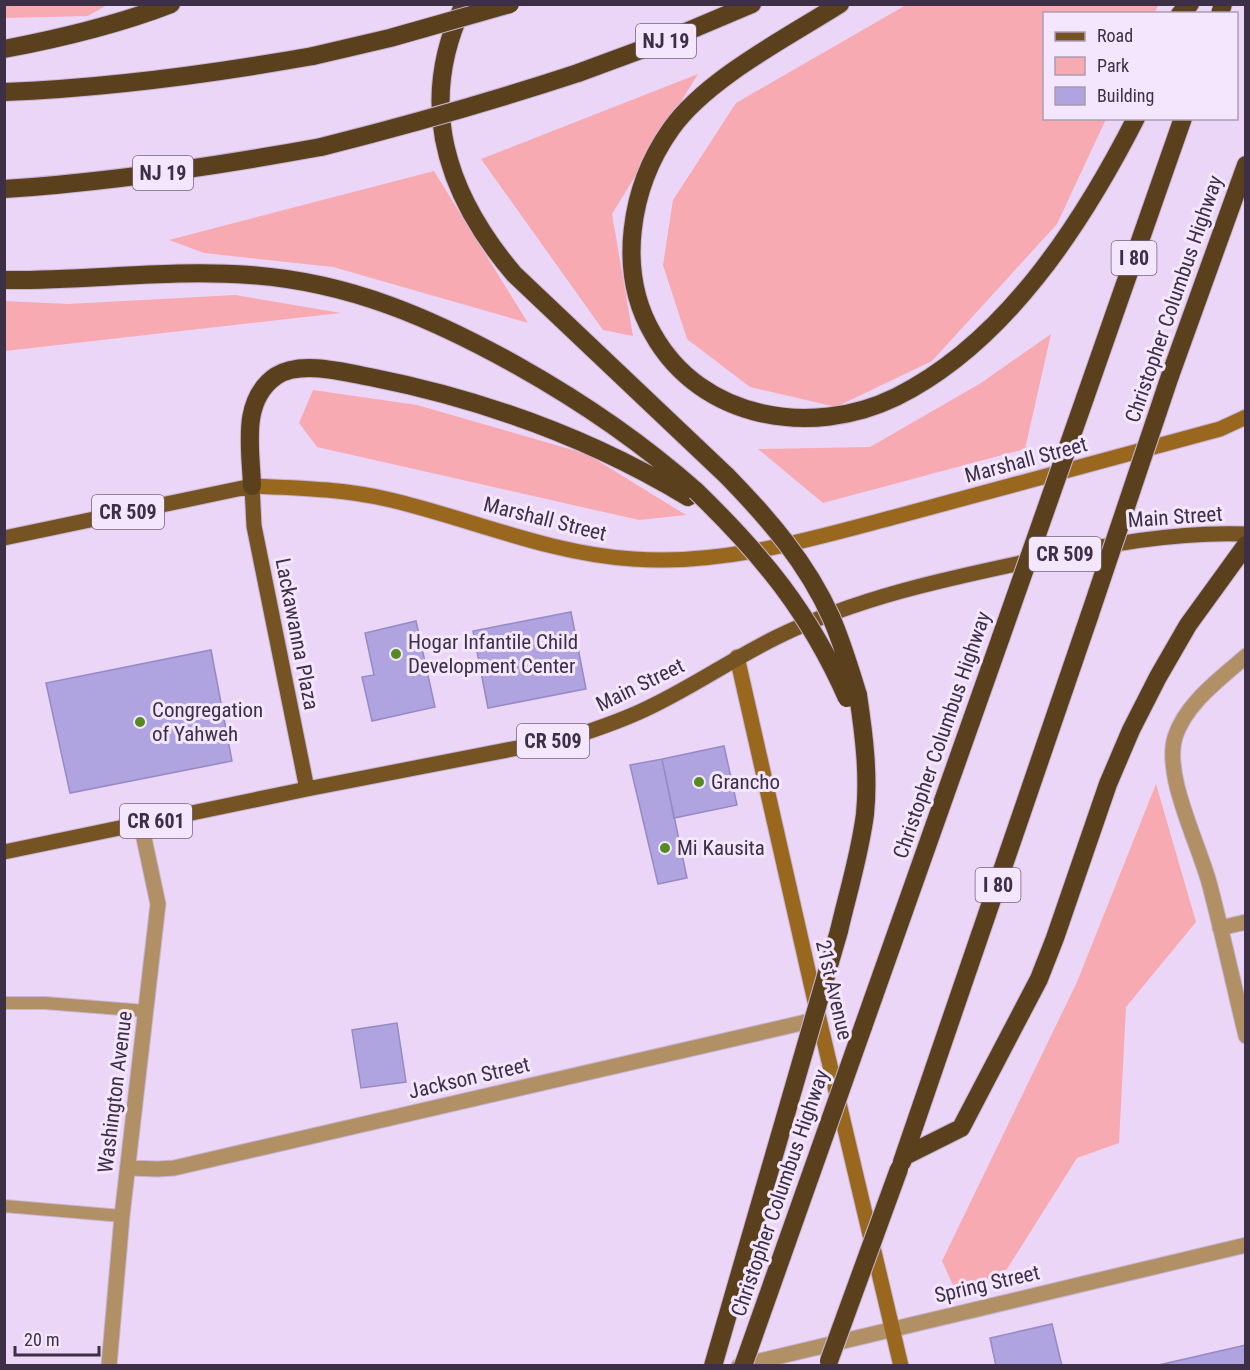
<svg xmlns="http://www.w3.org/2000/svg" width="1250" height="1370" font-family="'Roboto Condensed',sans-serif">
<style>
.green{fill:#f7aab2}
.building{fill:#afa4df;stroke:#958ac4;stroke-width:1.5}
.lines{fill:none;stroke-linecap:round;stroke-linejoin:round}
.lane-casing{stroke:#c8b5d4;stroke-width:14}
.street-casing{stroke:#c8b5d4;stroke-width:17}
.secondary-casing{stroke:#c8b5d4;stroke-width:17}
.primary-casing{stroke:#c8b5d4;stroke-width:17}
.highway-casing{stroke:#c8b5d4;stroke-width:20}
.lane{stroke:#b19065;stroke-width:12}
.street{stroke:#b19065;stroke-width:15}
.secondary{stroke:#99681e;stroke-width:15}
.primary{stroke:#755322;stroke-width:15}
.highway{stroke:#5a401c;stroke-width:18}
.highway-bridge-casing{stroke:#c8b5d4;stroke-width:20;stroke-linecap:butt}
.highway-bridge{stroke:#5a401c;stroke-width:18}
.poi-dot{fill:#568a22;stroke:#f4e6fd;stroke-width:2}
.labels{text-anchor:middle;stroke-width:6;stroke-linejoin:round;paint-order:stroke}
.shield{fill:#f4e6fd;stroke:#74667c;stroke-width:1.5}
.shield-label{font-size:20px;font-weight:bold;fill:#3d2f45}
.street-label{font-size:21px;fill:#3d2f45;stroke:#f4e6fd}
.poi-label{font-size:21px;fill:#3d2f45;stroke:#f4e6fd;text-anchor:start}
</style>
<rect width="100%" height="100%" fill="#ebd6f8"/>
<path class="green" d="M4 5 5 4 107 5 88 16 5 18Z
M906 5H1158L1155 13 1044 14V118L1106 119 1057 224 932 361 836 407 750 387 687 339 663 265 673 200 736 103Z
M698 74 612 214 633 336 603 330 481 159Z
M434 171 528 323 333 267 204 253 169 240Z
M235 295 341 313 5 351V301L68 304Z
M1051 334 1025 449 823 503 758 449 870 447 981 383Z
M313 390 417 405 587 454 686 515 639 520 317 447 299 423Z
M1156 784 1196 922 1126 1007 1119 1143 1077 1158 1007 1269 957 1294 942 1261 1077 982Z"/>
<path class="building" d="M571 612 586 689 488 708 473 631Z
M416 621 435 707 372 721 362 677 374 675 365 633Z
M211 650 232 761 70 793 46 683Z
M724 746 737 805 674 818 662 759Z
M662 759 687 878 658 884 630 765Z
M397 1023 406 1082 361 1088 352 1030Z
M1052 1324 1062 1366H996L990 1338Z
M1246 1345V1366H1160L1159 1365Z"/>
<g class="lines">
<g class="lane-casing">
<path id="lane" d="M4 1003H45L146 1011
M4 1206 122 1216"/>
</g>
<g class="street-casing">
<path id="street" d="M1246 656C1220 679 1186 703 1175 737 1163 776 1200 846 1210 886 1223 936 1234 986 1246 1036
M1220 928 1246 922
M128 1168 158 1169 174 1168 819 1019
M109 1366 122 1216 158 904 141 824
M739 1366 1246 1245"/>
</g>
<g class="secondary-casing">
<path id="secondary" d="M252 486C300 488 344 489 391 500 471 519 550 554 633 559 725 566 814 538 902 515 1008 487 1114 458 1220 429L1246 417
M737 657 819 1019 901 1366"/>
</g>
<g class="primary-casing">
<path id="primary" d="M4 538 252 486 254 526 307 789
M4 852 307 789 569 738C597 729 624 720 650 707 694 686 734 658 777 637 856 598 945 579 1030 561 1102 546 1172 531 1246 534"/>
</g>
<g class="highway-casing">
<path id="highway" d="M464 4C416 104 446 194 514 274L727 476
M840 4C788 37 706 79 671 129 630 187 616 271 653 334 701 420 812 438 896 397 1005 343 1082 224 1136 118
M1180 14 1190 4
M1220 14 1223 4
M4 49C62 38 117 25 171 4
M578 73 662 42 752 4
M4 92C108 88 211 74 313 56
M4 189C111 182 216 166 321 147
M4 280C86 281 168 269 250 275 349 282 432 318 518 366 582 402 641 442 696 491
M1170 376 1246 165
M1085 398 1183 118
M252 486C251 449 240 401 276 376 300 360 344 372 370 377 481 399 590 438 688 497
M839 931C848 892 860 854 865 814 869 775 864 735 858 695
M863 1027 1001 637
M905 1156 961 1128 1039 979 1055 938 1108 784 1131 730 1158 677 1188 625 1246 545
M902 1162 1090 614"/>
</g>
<use href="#lane" class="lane"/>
<use href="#street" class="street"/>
<use href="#secondary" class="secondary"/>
<use href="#primary" class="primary"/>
<use href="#highway" class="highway"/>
<g class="highway-bridge-casing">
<path id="highway-bridge" d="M313 56 390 38 510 4
M321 147C408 125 493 101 578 73
M727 476C768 518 807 563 831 617 842 642 850 669 858 695
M696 491C763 556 809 612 847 698
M1090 614 1170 376
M1001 637 1085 398
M829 1361 899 1169
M713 1366 839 931
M743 1366 863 1027"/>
</g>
<use href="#highway-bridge" class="highway-bridge"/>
</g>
<g class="poi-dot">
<circle cx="396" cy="654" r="6"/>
<circle cx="140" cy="722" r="6"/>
<circle cx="699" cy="782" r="6"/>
<circle cx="665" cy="848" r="6"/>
</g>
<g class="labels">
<g class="shield">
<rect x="636" y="24" width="60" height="34" rx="4.5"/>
<rect x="133" y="156" width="60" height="34" rx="4.5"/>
<rect x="1111.5" y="241" width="45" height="34" rx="4.5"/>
<rect x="92" y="495" width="72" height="34" rx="4.5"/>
<rect x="1029" y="537" width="72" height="34" rx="4.5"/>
<rect x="517" y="724" width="72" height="34" rx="4.5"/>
<rect x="120" y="804" width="72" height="34" rx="4.5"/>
<rect x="975.5" y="868" width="45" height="34" rx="4.5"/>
</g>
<g class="shield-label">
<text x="666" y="48">NJ 19</text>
<text x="163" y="180">NJ 19</text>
<text x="1134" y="265">I 80</text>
<text x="128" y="519">CR 509</text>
<text x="1065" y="561">CR 509</text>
<text x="553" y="748">CR 509</text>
<text x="156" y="828">CR 601</text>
<text x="998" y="892">I 80</text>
</g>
<g class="street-label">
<text transform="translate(1174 299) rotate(-71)" y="7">Christopher Columbus Highway</text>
<text transform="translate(1026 460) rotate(-15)" y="7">Marshall Street</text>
<text transform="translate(1175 517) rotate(-4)" y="7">Main Street</text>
<text transform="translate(545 519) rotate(14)" y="7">Marshall Street</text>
<text transform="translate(297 634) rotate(79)" y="7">Lackawanna Plaza</text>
<text transform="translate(640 685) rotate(-26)" y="7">Main Street</text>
<text transform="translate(942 735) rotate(-71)" y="7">Christopher Columbus Highway</text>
<text transform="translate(834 990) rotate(77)" y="7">21st Avenue</text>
<text transform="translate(469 1078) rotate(-13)" y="7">Jackson Street</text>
<text transform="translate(115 1092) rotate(-83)" y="7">Washington Avenue</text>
<text transform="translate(780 1193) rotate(-71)" y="7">Christopher Columbus Highway</text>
<text transform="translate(987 1284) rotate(-13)" y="7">Spring Street</text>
</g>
<g class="poi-label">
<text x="408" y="649">Hogar Infantile Child<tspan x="408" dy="24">Development Center</tspan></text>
<text x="152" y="717">Congregation<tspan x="152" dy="24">of Yahweh</tspan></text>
<text x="711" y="789">Grancho</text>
<text x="677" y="855">Mi Kausita</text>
</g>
</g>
<rect width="1250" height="1370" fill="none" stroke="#3d2f45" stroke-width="12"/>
<rect x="1043" y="12" width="195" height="108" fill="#f4e6fd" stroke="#ab9db3" stroke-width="1.5"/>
<rect x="1055" y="32" width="30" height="9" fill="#755322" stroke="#ab9db3" stroke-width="1.5"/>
<text x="1097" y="42" font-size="18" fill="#3d2f45">Road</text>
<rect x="1055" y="57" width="30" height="18" fill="#f7aab2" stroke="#ab9db3" stroke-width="1.5"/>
<text x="1097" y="72" font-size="18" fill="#3d2f45">Park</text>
<rect x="1055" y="87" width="30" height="18" fill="#afa4df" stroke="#ab9db3" stroke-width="1.5"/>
<text x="1097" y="102" font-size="18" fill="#3d2f45">Building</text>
<path d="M15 1346v9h84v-9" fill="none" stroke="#3d2f45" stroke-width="3"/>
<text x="24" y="1346" font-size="18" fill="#3d2f45" stroke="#f4e6fd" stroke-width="4.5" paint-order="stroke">20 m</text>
</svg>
